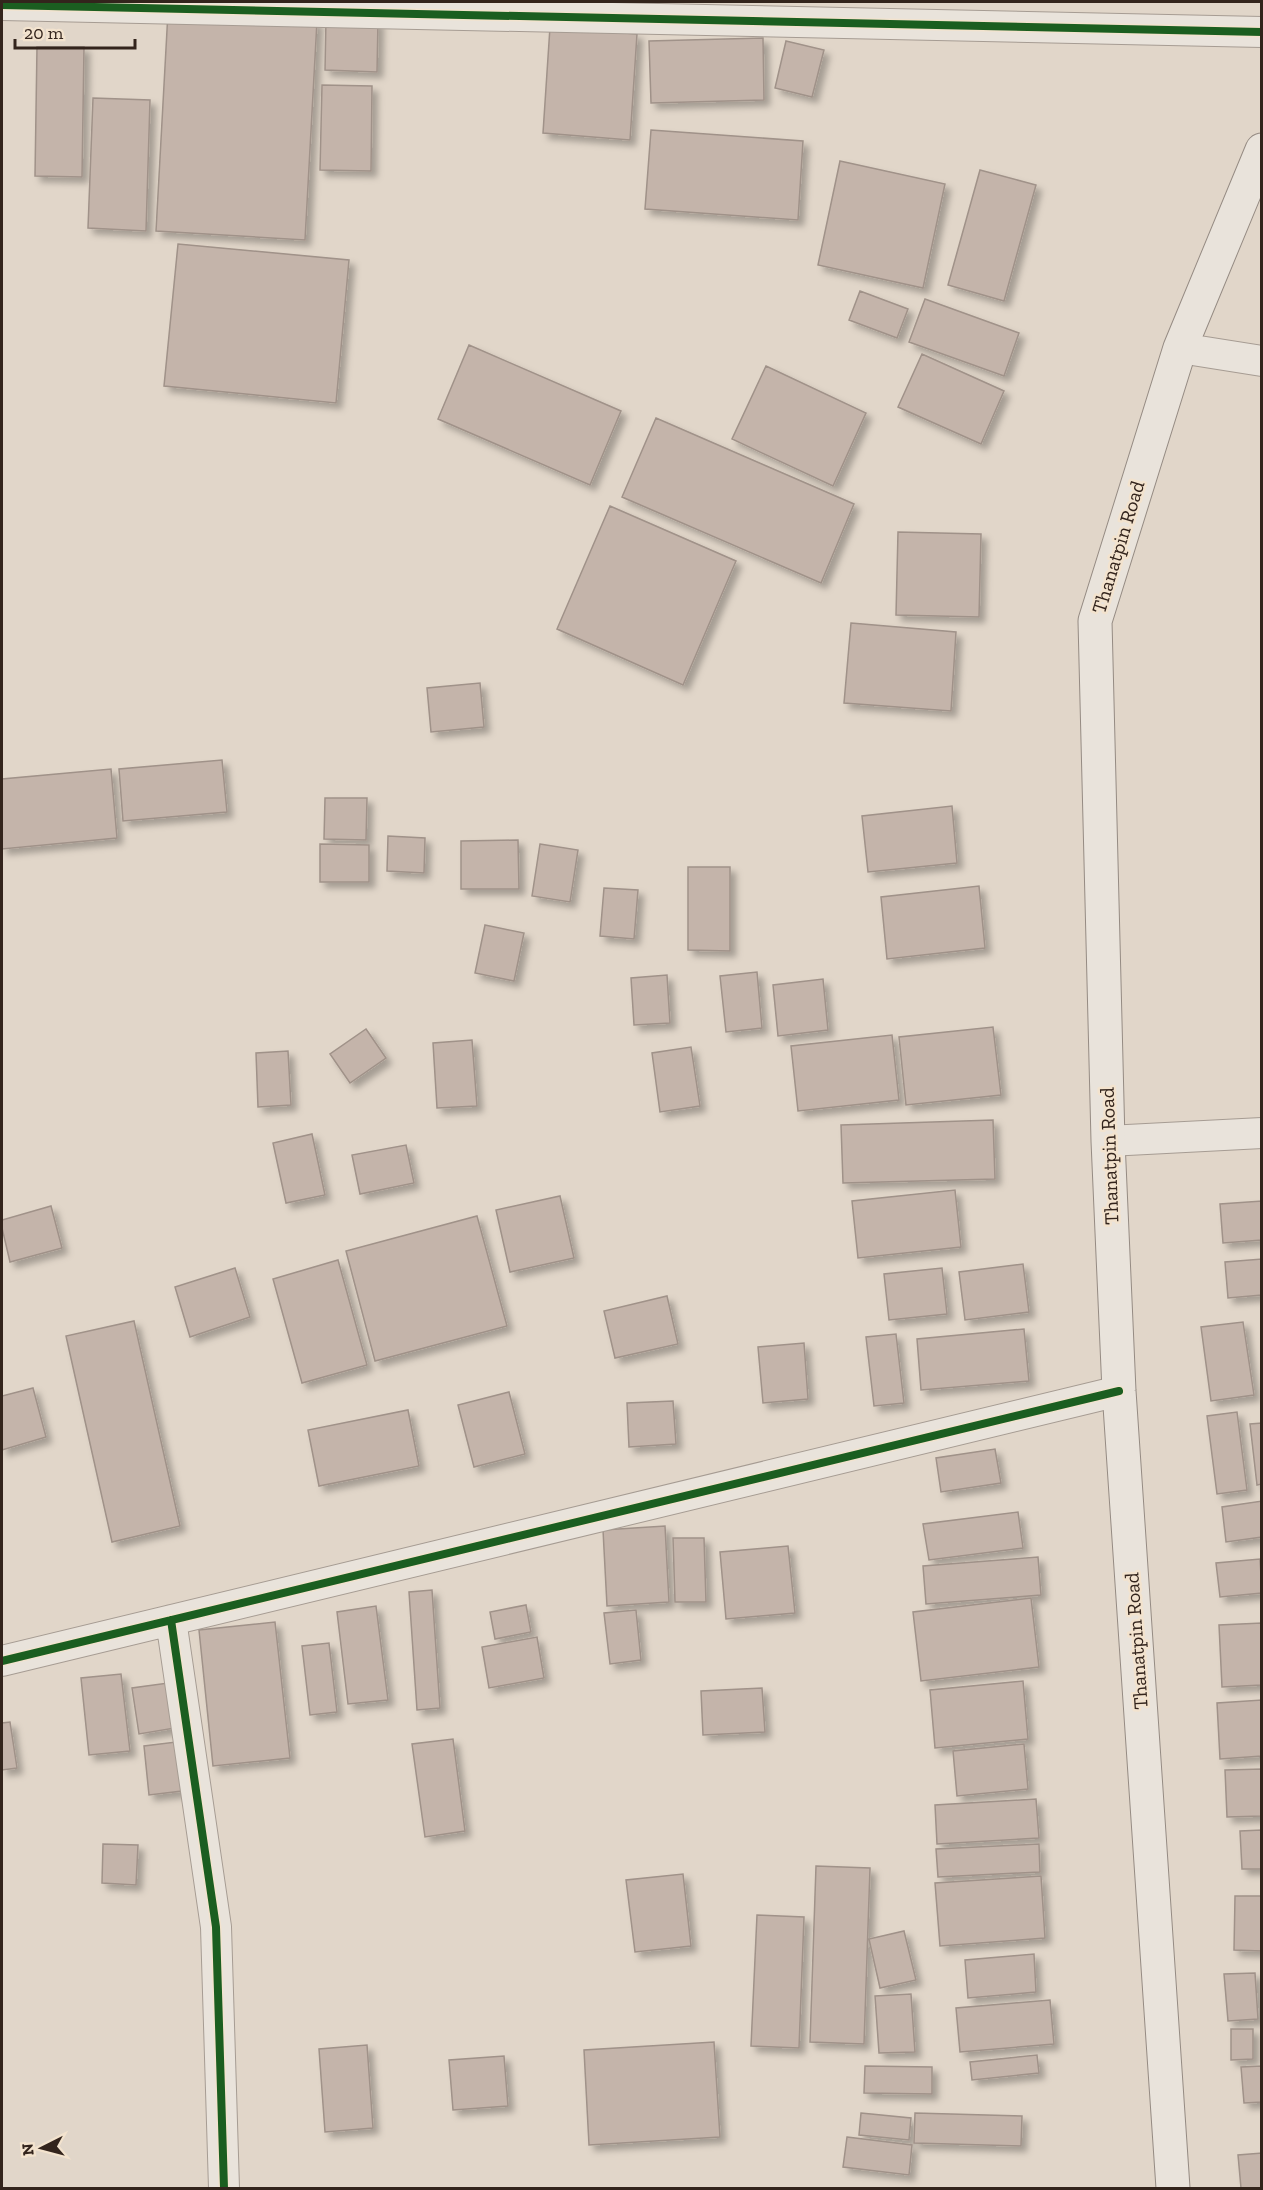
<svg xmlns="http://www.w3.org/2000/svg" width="1263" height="2190" font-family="'Zilla Slab',serif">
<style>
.building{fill:#c4b4aa;stroke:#a09289;stroke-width:1.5;filter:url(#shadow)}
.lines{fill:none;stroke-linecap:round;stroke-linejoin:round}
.minor-casing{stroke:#a69c93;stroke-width:32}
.secondary-casing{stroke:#958b83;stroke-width:35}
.minor{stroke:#e9e3db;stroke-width:30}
.secondary{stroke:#e9e3db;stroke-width:33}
.cycleway-casing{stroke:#f3e3ce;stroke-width:11}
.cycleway{stroke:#1b5e20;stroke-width:8}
.labels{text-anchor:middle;stroke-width:5;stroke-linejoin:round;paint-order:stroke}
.street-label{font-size:20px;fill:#33241c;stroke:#f3e3ce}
</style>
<defs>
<filter id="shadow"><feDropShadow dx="5.5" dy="5.5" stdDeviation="3" flood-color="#0004"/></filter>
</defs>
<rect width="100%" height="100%" fill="#e1d6c9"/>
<path class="building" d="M168 12 317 21 305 240 156 231Z
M326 19 378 21 377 72 325 70Z
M550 27 637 34 630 140 543 133Z
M763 38 764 100 651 103 649 41Z
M786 41 824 50 812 97 775 88Z
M37 47H84L82 177 35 176Z
M322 85 372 86 371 171 320 170Z
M93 98 150 100 146 231 88 228Z
M651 130 803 141 798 220 645 209Z
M840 161 945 184 923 288 818 265Z
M980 170 1036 185 1004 301 948 285Z
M178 244 349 260 336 403 164 386Z
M860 291 908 309 897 338 849 320Z
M925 299 1019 333 1004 376 909 342Z
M469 345 621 411 590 485 438 419Z
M922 354 1004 391 981 444 898 407Z
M766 366 866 413 833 486 732 439Z
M656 418 854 504 821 583 622 497Z
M610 506 736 561 683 685 557 629Z
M898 532 981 534 979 617 896 615Z
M851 623 956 632 951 711 844 703Z
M480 683 484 727 431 732 427 688Z
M222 760 227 812 123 821 119 769Z
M111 769 117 838 2 849V779Z
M325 798H367L366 840 324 839Z
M952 806 957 863 868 872 862 816Z
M388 836 425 838 424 873 387 871Z
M518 840 519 889H461V841Z
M320 844 369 845V882H320Z
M540 844 578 850 570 902 532 896Z
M688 867H730V951L688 950Z
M979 886 985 948 887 959 881 897Z
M604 888 638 890 634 939 600 936Z
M485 925 524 933 514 981 475 973Z
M757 972 762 1028 726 1032 720 976Z
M667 975 670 1023 634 1025 631 978Z
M823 979 828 1030 778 1036 773 985Z
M993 1027 1001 1095 906 1105 899 1037Z
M366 1029 386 1058 350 1083 330 1054Z
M892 1035 899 1100 798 1111 791 1046Z
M472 1040 477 1106 437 1108 433 1043Z
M691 1047 700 1106 660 1112 652 1053Z
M288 1051 291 1105 258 1107 256 1053Z
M993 1120 995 1179 843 1183 841 1125Z
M312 1134 325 1195 286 1203 273 1143Z
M406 1145 414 1183 360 1194 352 1155Z
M955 1190 961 1247 858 1258 852 1201Z
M560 1196 574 1258 510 1272 496 1210Z
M1262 1201V1240L1223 1243 1220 1204Z
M51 1206 62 1248 10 1262 2 1228V1220Z
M477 1216 507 1326 375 1361 346 1251Z
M1262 1259V1295L1228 1298 1225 1262Z
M338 1260 367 1365 302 1383 273 1279Z
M1023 1264 1029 1312 965 1320 959 1272Z
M235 1268 250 1317 190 1337 175 1287Z
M942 1268 947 1314 889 1320 884 1274Z
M667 1296 678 1344 615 1358 604 1311Z
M134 1321 180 1526 112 1542 66 1336Z
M1243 1322 1254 1395 1211 1401 1201 1327Z
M1024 1329 1029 1381 921 1390 917 1339Z
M896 1334 904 1403 874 1406 866 1337Z
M804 1343 808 1399 763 1403 758 1347Z
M33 1388 46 1437 2 1450V1396Z
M509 1392 525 1454 474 1467 458 1405Z
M673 1401 676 1444 629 1447 627 1403Z
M408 1410 419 1466 319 1486 308 1430Z
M1237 1412 1247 1490 1217 1494 1207 1416Z
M1262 1423V1484L1257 1485 1250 1424Z
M995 1449 1001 1483 941 1492 936 1458Z
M1262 1501V1537L1226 1542 1222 1507Z
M1018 1512 1023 1548 929 1560 923 1524Z
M665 1526 669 1602 607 1606 603 1530Z
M673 1538H704L706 1602H675Z
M788 1546 795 1613 726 1619 720 1552Z
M1038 1557 1041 1595 926 1604 923 1566Z
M1260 1559 1262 1593 1220 1597 1216 1563Z
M432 1590 440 1708 417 1710 409 1592Z
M1031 1598 1039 1667 921 1681 913 1612Z
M526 1605 531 1632 495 1639 490 1612Z
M376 1606 388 1700 348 1704 337 1612Z
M636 1610 641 1660 610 1664 604 1613Z
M275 1622 290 1758 213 1766 199 1630Z
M1262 1623V1685L1222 1687 1219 1625Z
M537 1637 544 1678 489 1688 482 1647Z
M329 1643 337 1712 310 1715 302 1646Z
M121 1674 130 1751 89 1755 81 1678Z
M1023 1681 1028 1739 935 1748 930 1690Z
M168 1683 175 1728 139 1734 132 1688Z
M762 1688 765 1732 703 1735 701 1691Z
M1262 1700V1756L1220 1759 1217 1703Z
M10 1722 17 1768 2 1770V1723Z
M453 1739 465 1831 425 1837 412 1744Z
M176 1742 182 1791 149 1795 144 1746Z
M1024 1744 1028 1789 957 1796 953 1751Z
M1262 1769V1816L1227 1817 1225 1770Z
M1036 1799 1039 1838 937 1844 935 1805Z
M1262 1830V1869H1242L1240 1831Z
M103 1844 138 1845 136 1885 102 1883Z
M1039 1844 1040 1872 938 1877 936 1849Z
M816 1866 870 1868 864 2044 810 2042Z
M683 1874 691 1946 635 1952 626 1880Z
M1041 1876 1045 1938 940 1946 935 1883Z
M1235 1896H1262V1951L1234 1950Z
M757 1915 804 1917 799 2048 751 2046Z
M904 1931 916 1980 880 1988 869 1939Z
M1034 1954 1036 1992 968 1998 965 1960Z
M1255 1973 1258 2019 1228 2021 1224 1974Z
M911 1994 915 2052 879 2053 875 1996Z
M1050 2000 1054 2044 960 2052 956 2008Z
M1231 2029H1253V2059L1231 2060Z
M714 2042 720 2137 589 2145 584 2050Z
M367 2045 373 2128 325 2132 319 2049Z
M1037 2055 1039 2073 972 2080 970 2062Z
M504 2056 508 2106 453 2110 449 2060Z
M865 2066 932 2067V2094L864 2093Z
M1262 2066V2102L1244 2103 1241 2067Z
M861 2113 911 2118 909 2140 859 2135Z
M915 2113 1022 2116 1021 2146 914 2143Z
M847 2137 912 2145 909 2175 843 2167Z
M1262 2153V2188H1241L1238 2155Z"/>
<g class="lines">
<g class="minor-casing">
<path id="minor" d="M2 5 1262 32
M1180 348 1262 361
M1108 1141 1262 1133
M171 1620 216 1927 224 2188
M2 1661 1119 1391"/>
</g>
<g class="secondary-casing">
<path id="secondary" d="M1173 2188 1119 1391 1108 1141 1095 621 1180 348 1262 150"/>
</g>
<use href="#minor" class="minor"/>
<use href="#secondary" class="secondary"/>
<g class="cycleway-casing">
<path id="cycleway" d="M2 5 1262 32
M171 1620 216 1927 224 2188
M2 1661 1119 1391"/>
</g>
<use href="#cycleway" class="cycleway"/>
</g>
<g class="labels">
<g class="street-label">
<text transform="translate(1118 547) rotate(-73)" y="7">Thanatpin Road</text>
<text transform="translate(1109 1156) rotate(-92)" y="7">Thanatpin Road</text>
<text transform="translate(1136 1641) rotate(-94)" y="7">Thanatpin Road</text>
</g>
</g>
<rect width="1263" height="2190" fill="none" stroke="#33241c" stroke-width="6"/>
<g transform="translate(42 2148) rotate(264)" stroke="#f3e3ce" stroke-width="4.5" paint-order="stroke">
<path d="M0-4.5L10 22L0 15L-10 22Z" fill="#33241c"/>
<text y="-9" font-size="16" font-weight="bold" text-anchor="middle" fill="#33241c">N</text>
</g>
<path d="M15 39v9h120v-9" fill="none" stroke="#33241c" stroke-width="3"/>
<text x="24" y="39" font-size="18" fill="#33241c" stroke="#f3e3ce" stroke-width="4.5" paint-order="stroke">20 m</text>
</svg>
